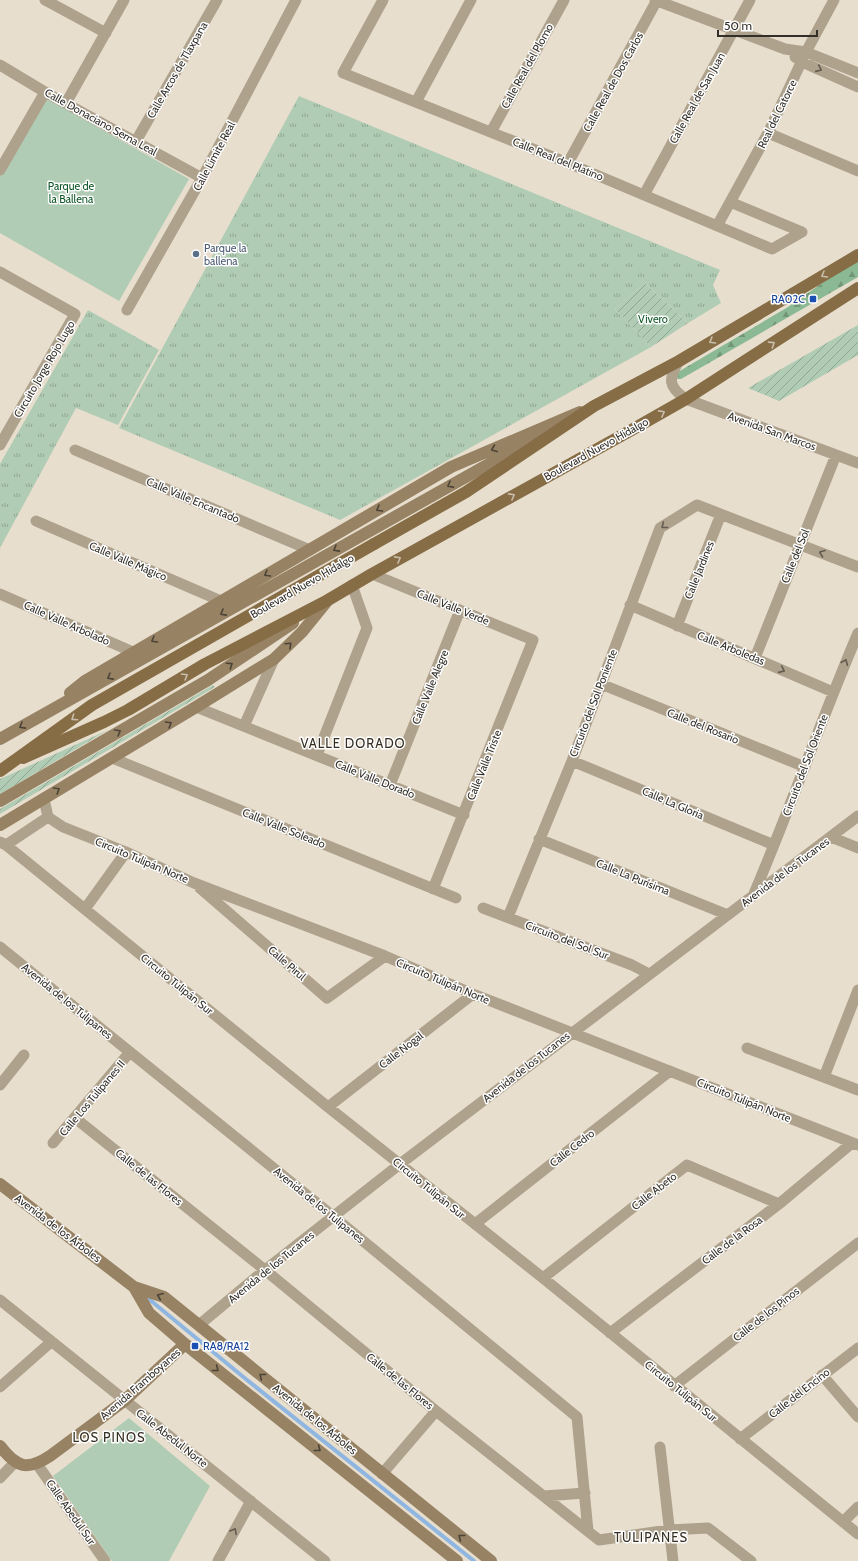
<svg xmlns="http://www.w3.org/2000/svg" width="858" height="1561" font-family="Cabin,sans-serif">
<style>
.grass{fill:url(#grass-tufts)}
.forest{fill:url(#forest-firs)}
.park{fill:#b0ccb4}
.garden{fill:url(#garden-furrows)}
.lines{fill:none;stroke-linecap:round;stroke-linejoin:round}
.stream{stroke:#8fb6e0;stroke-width:4}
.street{stroke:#afa28d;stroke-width:11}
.secondary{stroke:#978364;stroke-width:12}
.primary{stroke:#866d46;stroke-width:12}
.primary-bridge{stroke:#866d46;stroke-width:12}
.oneway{stroke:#645c50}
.oneway2{stroke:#c9bdac}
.oneway3{stroke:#4b4337}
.service-dot{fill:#5c6f8a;stroke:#fff;stroke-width:1.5}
.transit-dot{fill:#1a4fb4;stroke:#fff;stroke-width:1.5}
.labels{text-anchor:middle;stroke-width:3;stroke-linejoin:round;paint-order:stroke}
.street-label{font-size:11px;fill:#322e28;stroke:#fff}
.park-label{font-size:11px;fill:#0f5727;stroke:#fff}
.service-label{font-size:11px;fill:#4e5e75;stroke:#fff;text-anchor:start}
.transit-label{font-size:11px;fill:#164399;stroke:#fff;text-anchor:end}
.quarter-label{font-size:13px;letter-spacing:1px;fill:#352e21;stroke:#fff}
</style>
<defs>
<pattern id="grass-tufts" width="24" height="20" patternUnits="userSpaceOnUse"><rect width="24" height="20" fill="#b0ccb4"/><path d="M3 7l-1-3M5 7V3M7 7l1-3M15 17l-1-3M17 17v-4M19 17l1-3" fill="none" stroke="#90a692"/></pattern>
<pattern id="forest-firs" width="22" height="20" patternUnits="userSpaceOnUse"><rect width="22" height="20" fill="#8bb993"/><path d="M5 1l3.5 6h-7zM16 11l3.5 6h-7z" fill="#729778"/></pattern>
<pattern id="garden-furrows" width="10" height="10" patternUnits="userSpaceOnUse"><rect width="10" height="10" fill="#b0ccb4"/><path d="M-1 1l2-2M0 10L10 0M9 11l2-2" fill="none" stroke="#90a692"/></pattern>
</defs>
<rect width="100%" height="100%" fill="#e8dece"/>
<path class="grass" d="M299 96 720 270 713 285 721 303 688 323 645 283 615 309 651 347 340 520 119 428Z
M88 310 159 350 118 425 76 408 0 548V464Z"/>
<path class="forest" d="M858 260V277L681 379H677L678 372 788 307 842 269Z"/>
<path class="park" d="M43 96 189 179 119 301 0 233V172Z
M129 1418 210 1486 169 1561H112L53 1476Z"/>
<path class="garden" d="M645 283 688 323 651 347 615 309Z
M858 325V355L779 401 748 388Z
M213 685 215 687 0 814V809Z
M108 730 0 794V779Z"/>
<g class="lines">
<path class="stream" d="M144 1295 247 1380 474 1561"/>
<path class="street" d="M45 0 106 33
M383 0 343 73 568 163 772 249 802 232
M655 0 785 49 806 52 858 73
M795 57 802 62 858 87
M0 65 45 92 202 178
M416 102 471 0
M66 103 124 0
M491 132 564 0
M768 133 858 171
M136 141 217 0
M568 163 657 0
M0 170 45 92
M644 195 750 0
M730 202 802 232
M717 226 768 133 806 52 834 0
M0 272 75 314 0 445
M127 310 202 178 296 0
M679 361C668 379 668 387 686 399L858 463
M75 450 310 550
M36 521 221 601
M372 574 533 640 433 889
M0 594 133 652
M630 605 833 692
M677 626 721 514
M755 658 836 455
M601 684 805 767
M196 707 464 815
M244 726 274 659
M317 755 367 628 352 585
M112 758 456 898
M572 761 774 845
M390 785 460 610
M44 799 48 817 63 827 126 852 194 883 385 956 473 994 858 1145
M831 837 858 848
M539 839 728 915
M0 842 6 845 328 1107 543 1278 858 1534
M6 845 48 817
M200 888 327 998 385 956
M753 896C790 809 821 720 858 633
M483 908 632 965 649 974
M85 909 126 852
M508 917 572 761 660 528 697 505 858 567
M0 947 334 1217 577 1417 588 1531
M747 1048 858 1090
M824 1077 858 990
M0 1085 24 1055
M328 1107 473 994
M75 1118 265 1270 436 1411 599 1540 669 1530 708 1528 751 1561
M53 1143 130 1052
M475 1224 670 1071
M543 1278 687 1165 779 1204
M0 1300 325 1561
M199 1325 265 1270 400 1164 858 816
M610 1333 779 1204 852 1143
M822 1375 858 1417
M674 1386 858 1243
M0 1387 51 1342
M740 1439 858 1348
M660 1447 673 1561
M37 1464 105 1561
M382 1474 436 1411
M0 1478 16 1461
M544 1496 585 1493
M843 1522 858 1507
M218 1561 251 1501"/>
<path class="secondary" d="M70 693 85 681 451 467 580 412
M0 739 551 429
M0 801 208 680 293 623
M0 825 196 707 274 659 302 632 328 600
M0 1184 134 1287 164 1297 491 1561
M134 1287 149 1313 185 1344 457 1561
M0 1446C17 1468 27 1471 50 1456L124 1401 185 1344"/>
<path class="primary" d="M374 544 466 492 594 406 679 361 858 255
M23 758 104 722 128 710 205 664 328 600 372 574 628 432 686 399 858 288"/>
<path class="primary-bridge" d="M0 771 92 705 374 544"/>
</g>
<defs><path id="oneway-chevron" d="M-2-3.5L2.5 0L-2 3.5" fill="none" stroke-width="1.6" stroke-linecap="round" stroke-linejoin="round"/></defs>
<g class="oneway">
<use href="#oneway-chevron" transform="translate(819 69) rotate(24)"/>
<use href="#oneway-chevron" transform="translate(664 526) rotate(142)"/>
<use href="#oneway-chevron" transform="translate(822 553) rotate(-159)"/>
<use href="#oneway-chevron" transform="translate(845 662) rotate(-67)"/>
<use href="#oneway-chevron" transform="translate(782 670) rotate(24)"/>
<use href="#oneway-chevron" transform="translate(234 1531) rotate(-61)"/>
</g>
<g class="oneway2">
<use href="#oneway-chevron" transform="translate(824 275) rotate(150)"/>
<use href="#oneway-chevron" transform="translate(712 341) rotate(150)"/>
<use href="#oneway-chevron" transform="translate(772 344) rotate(-33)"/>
<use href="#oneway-chevron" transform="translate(662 413) rotate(-29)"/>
<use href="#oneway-chevron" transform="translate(512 496) rotate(-29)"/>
<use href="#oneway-chevron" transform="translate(398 559) rotate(-29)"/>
<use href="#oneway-chevron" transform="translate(185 676) rotate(-31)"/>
<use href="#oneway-chevron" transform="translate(74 718) rotate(146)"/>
</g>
<g class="oneway3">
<use href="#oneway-chevron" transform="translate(494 449) rotate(157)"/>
<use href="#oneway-chevron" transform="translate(450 485) rotate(151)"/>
<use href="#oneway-chevron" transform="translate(379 509) rotate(150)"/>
<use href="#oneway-chevron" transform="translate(336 549) rotate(151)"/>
<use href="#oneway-chevron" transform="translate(267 574) rotate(150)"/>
<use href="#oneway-chevron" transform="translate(223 613) rotate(151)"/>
<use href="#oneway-chevron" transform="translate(154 640) rotate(150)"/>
<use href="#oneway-chevron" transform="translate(289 645) rotate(-43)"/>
<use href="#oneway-chevron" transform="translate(230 665) rotate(-34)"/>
<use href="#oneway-chevron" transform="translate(110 677) rotate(151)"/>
<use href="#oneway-chevron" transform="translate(169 724) rotate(-31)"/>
<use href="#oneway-chevron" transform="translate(22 726) rotate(151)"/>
<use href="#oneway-chevron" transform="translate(118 732) rotate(-30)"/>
<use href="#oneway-chevron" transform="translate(57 790) rotate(-31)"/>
<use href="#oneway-chevron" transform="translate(160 1296) rotate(-157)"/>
<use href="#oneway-chevron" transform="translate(216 1369) rotate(38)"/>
<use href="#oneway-chevron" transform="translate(262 1376) rotate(-141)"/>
<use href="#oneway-chevron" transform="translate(318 1449) rotate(38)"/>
<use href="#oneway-chevron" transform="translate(461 1537) rotate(-141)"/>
</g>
<circle class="service-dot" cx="196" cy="254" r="4"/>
<g class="transit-dot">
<rect x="809" y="295" width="8" height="8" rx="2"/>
<rect x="191" y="1342" width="8" height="8" rx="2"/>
</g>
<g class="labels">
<g class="street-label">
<text transform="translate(527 66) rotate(-61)" y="4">Calle Real del Plomo</text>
<text transform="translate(177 70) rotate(-60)" y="4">Calle Arcos de Tlaxpana</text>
<text transform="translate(613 82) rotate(-61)" y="4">Calle Real de Dos Carlos</text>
<text transform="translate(697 98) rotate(-61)" y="4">Calle Real de San Juan</text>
<text transform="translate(777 114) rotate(-64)" y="4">Real del Catorce</text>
<text transform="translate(101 122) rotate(29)" y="4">Calle Donaciano Serna Leal</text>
<text transform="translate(214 156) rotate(-62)" y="4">Calle Límite Real</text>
<text transform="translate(558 159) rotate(22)" y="4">Calle Real del Platino</text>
<text transform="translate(44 369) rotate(-60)" y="4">Circuito Jorge Rojo Lugo</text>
<text transform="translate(772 431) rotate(20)" y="4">Avenida San Marcos</text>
<text transform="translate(596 449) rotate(-29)" y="4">Boulevard Nuevo Hidalgo</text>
<text transform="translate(193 500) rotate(23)" y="4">Calle Valle Encantado</text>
<text transform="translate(795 556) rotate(-68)" y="4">Calle del Sol</text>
<text transform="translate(128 561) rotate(23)" y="4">Calle Valle Mágico</text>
<text transform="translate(699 570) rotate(-68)" y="4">Calle Jardines</text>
<text transform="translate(302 586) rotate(-30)" y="4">Boulevard Nuevo Hidalgo</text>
<text transform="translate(453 607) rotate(22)" y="4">Calle Valle Verde</text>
<text transform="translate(67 623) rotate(24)" y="4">Calle Valle Arbolado</text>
<text transform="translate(731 648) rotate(22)" y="4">Calle Arboledas</text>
<text transform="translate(430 687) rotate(-68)" y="4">Calle Valle Alegre</text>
<text transform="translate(593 703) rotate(-69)" y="4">Circuito del Sol Poniente</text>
<text transform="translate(703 726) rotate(22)" y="4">Calle del Rosario</text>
<text transform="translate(484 765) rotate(-68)" y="4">Calle Valle Triste</text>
<text transform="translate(805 765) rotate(-69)" y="4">Circuito del Sol Oriente</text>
<text transform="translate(375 779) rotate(22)" y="4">Calle Valle Dorado</text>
<text transform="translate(673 803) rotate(23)" y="4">Calle La Gloria</text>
<text transform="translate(284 828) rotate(22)" y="4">Calle Valle Soleado</text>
<text transform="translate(142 860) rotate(23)" y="4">Circuito Tulipán Norte</text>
<text transform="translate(785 872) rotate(-37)" y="4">Avenida de los Tucanes</text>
<text transform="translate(633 877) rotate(22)" y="4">Calle La Purísima</text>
<text transform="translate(567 940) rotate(21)" y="4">Circuito del Sol Sur</text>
<text transform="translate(287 963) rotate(41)" y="4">Calle Pirul</text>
<text transform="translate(443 981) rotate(23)" y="4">Circuito Tulipán Norte</text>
<text transform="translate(177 984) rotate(39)" y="4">Circuito Tulipán Sur</text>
<text transform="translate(67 1001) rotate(39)" y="4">Avenida de los Tulipanes</text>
<text transform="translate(401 1050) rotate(-38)" y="4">Calle Nogal</text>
<text transform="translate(526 1067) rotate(-38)" y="4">Avenida de los Tucanes</text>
<text transform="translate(92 1098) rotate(-50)" y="4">Calle Los Tulipanes II</text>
<text transform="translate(744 1100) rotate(22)" y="4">Circuito Tulipán Norte</text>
<text transform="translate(572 1148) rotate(-38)" y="4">Calle Cedro</text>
<text transform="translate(149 1177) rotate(39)" y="4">Calle de las Flores</text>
<text transform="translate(429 1188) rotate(39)" y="4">Circuito Tulipán Sur</text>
<text transform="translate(654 1191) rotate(-38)" y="4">Calle Abeto</text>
<text transform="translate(319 1205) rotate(39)" y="4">Avenida de los Tulipanes</text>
<text transform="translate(58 1228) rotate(37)" y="4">Avenida de los Árboles</text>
<text transform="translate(732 1240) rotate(-37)" y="4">Calle de la Rosa</text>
<text transform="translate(271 1267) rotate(-39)" y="4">Avenida de los Tucanes</text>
<text transform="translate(766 1314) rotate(-38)" y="4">Calle de los Pinos</text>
<text transform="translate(400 1381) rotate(39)" y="4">Calle de las Flores</text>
<text transform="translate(140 1384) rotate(-41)" y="4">Avenida Framboyanes</text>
<text transform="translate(681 1391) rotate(39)" y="4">Circuito Tulipán Sur</text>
<text transform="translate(799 1393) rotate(-38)" y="4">Calle del Encino</text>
<text transform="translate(315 1419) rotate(39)" y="4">Avenida de los Árboles</text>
<text transform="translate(172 1438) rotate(38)" y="4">Calle Abedul Norte</text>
<text transform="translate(71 1512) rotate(55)" y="4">Calle Abedul Sur</text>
</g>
<g class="park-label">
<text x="71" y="190">Parque de<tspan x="71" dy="13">la Ballena</tspan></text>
<text x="653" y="323">Vivero</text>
</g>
<g class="service-label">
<text x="204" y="252">Parque la<tspan x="204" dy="13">ballena</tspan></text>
</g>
<g class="transit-label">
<text x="805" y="303">RA02C</text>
<text x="203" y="1350" text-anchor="start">RA8/RA12</text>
</g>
<g class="quarter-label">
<text x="353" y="748">VALLE DORADO</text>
<text x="109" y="1442">LOS PINOS</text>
<text x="651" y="1542">TULIPANES</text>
</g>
</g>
<path d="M718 30v6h99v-6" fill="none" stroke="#322e28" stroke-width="2"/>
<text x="724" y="30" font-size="12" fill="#322e28" stroke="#ffffff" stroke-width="3" paint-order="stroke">50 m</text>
</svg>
